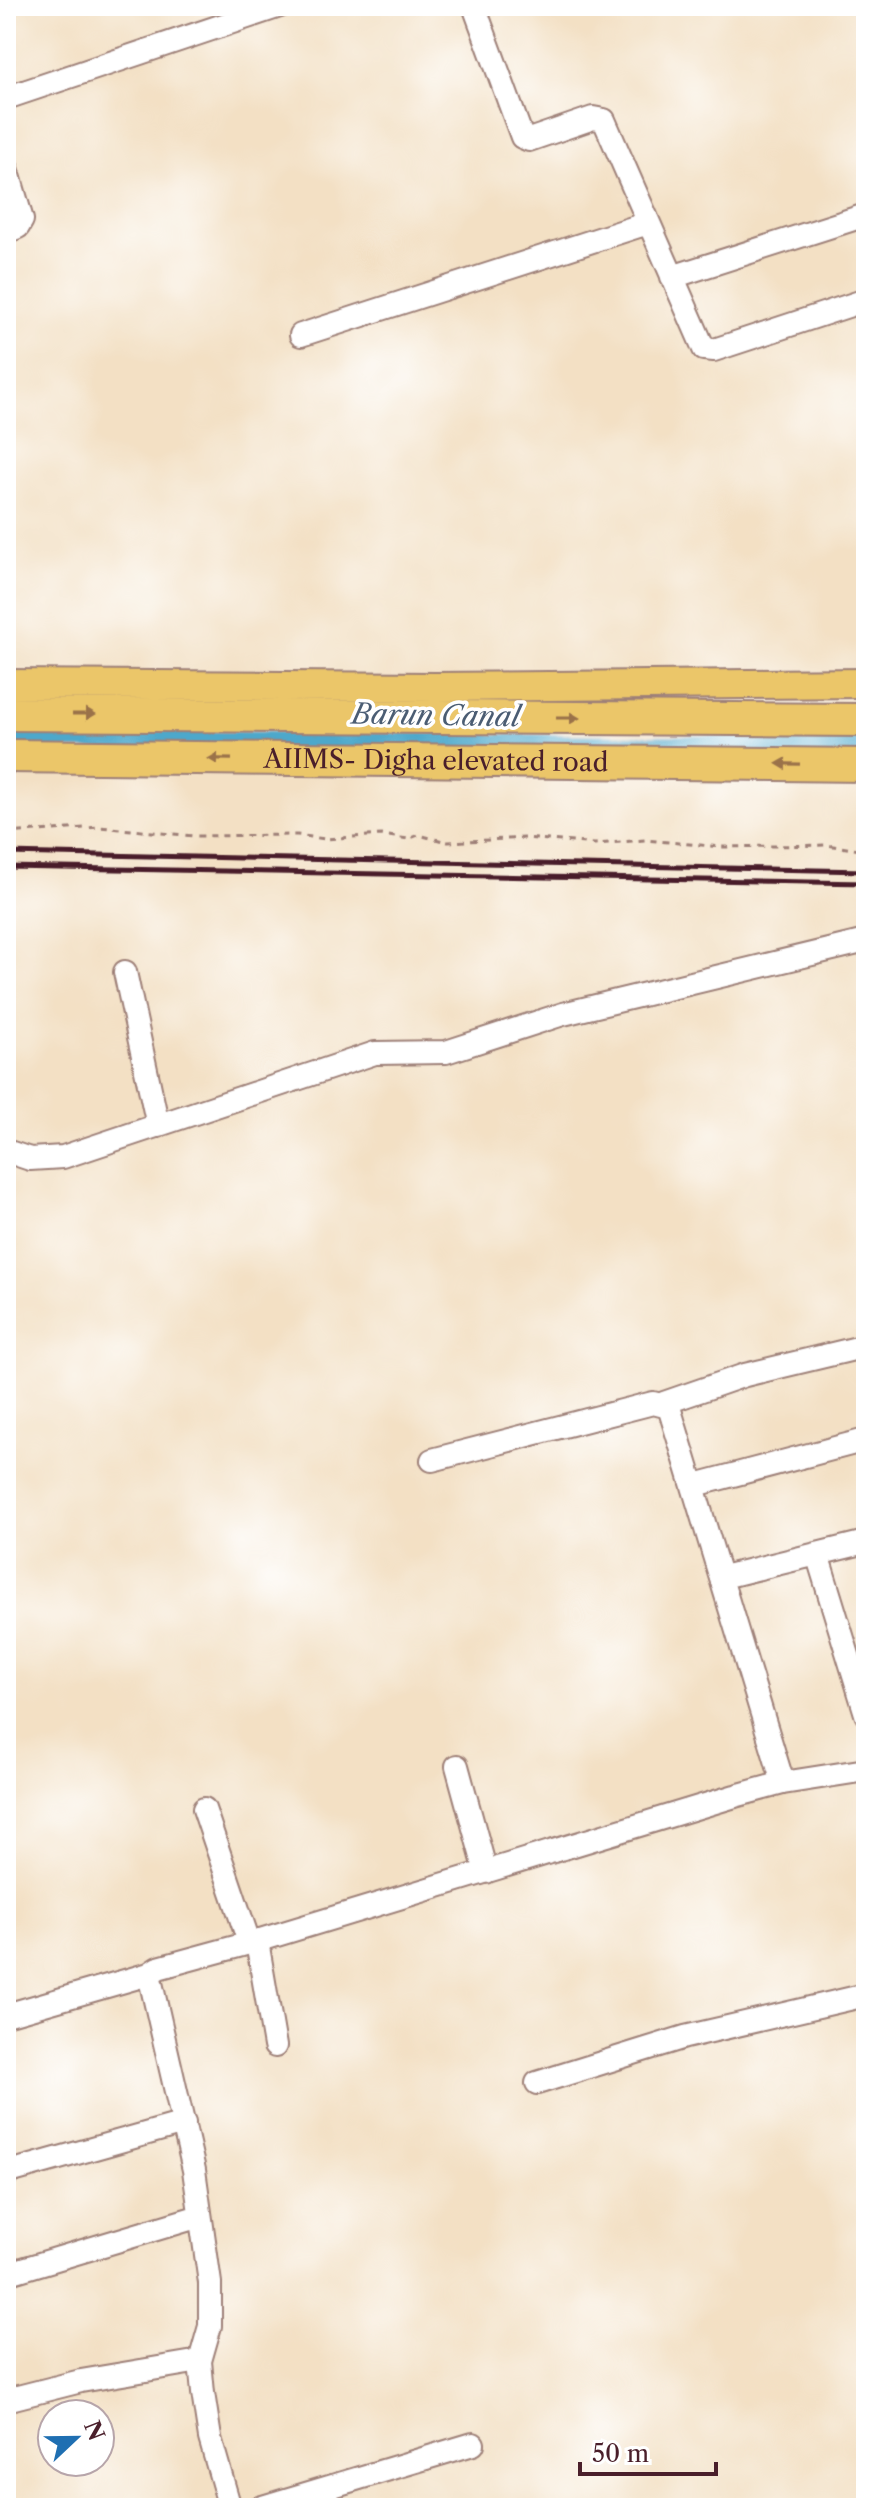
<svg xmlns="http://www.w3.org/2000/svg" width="872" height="2514" font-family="'Libre Caslon Text',serif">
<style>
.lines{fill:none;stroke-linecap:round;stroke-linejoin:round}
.canal{stroke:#4da8cb;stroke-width:20}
.minor-casing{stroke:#9e8078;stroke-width:26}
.major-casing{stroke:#9e8078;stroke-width:32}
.highway-casing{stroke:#9e8078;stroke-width:36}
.path{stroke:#9e8078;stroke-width:3;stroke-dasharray:6 6;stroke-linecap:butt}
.minor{stroke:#fff;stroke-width:22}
.major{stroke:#ebc669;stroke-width:28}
.highway{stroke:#ebc669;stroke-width:32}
.rail{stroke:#4a1f2b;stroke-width:5}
.oneway{fill:#9a724a}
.labels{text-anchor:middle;stroke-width:7;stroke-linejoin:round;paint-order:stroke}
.street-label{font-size:26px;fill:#4a1f2b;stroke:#fff}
.water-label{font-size:28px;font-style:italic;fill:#4b5d73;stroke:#fff}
</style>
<rect width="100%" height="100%" fill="#fff"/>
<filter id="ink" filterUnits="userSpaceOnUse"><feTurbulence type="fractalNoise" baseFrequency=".0125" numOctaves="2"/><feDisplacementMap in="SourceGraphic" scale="16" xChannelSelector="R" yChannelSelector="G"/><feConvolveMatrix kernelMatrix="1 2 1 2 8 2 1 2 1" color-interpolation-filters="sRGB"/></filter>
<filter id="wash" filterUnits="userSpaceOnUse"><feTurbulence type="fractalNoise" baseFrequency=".006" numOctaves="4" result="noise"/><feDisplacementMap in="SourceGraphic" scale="32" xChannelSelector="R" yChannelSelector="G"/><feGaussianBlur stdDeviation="1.8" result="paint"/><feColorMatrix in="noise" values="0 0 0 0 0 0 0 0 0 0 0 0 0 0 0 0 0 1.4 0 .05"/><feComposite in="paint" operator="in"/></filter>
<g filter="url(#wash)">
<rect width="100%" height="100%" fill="#f3e0c4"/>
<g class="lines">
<path class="canal" d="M6 739 866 747"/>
</g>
</g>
<g filter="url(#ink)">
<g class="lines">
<g class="minor-casing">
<path id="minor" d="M474 6 522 137 529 140 593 118 604 120 704 349 714 350 866 300
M6 98 280 6
M6 165 22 220 18 227 6 232
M672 277 866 215
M301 335 648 223
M125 972 158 1126
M6 1151 30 1159 63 1157 375 1053 446 1052 563 1014 866 941
M664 1403 745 1375 866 1346
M432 1460 653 1403 669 1407 783 1783
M695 1485 862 1441
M817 1554 866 1714
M723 1577 866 1542
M457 1766 486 1872
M204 1809 249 1942
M257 1941 275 2046
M6 2015 149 1974
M537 2083 685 2037 866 1995
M6 2173 184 2123
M6 2274 200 2216
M6 2400 81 2381 200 2361
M230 2508 210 2438 203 2393 200 2361 210 2326V2283L194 2170 149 1974 158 1968 257 1941 735 1796 783 1783 866 1770
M259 2508 473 2444"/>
</g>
<g class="major-casing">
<path id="major" d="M6 684 436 687 866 683"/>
</g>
<g class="highway-casing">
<g id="highway">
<path d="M6 714 866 720"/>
<path id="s1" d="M6 756 866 765"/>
</g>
</g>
<path class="path" d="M6 833 100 827 194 836 297 835 325 839 382 835 408 839 418 835 448 842 526 838 595 844 646 840 722 847 827 845 866 851"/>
<use href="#minor" class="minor"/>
<use href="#major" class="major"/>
<use href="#highway" class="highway"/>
<path class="rail" d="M6 853 866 871
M6 867 866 883"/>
</g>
<defs><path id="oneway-solid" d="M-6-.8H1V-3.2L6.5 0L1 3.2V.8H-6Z" transform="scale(2)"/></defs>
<g class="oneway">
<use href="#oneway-solid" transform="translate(84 714)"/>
<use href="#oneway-solid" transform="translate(568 718)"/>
<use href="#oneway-solid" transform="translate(220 759) rotate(-179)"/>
<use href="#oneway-solid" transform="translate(788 764) rotate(-179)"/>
</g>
</g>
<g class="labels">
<g class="street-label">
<text dy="9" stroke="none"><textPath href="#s1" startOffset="430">AIIMS- Digha elevated road</textPath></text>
</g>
<g class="water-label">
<text transform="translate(436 715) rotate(1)" y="10">Barun Canal</text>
</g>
</g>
<rect width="872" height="2514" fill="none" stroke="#fff" stroke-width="32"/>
<g transform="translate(76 2438) rotate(68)"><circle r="38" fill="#ffffff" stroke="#b7a5aa" stroke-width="2"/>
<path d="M0-6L14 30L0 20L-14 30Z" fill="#1f6fb2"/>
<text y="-12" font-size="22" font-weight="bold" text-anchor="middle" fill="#4a1f2b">N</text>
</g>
<path d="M580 2462v12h136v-12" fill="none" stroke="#4a1f2b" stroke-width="4"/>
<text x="592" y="2462" font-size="24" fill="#4a1f2b" stroke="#ffffff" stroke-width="6" paint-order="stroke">50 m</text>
</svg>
